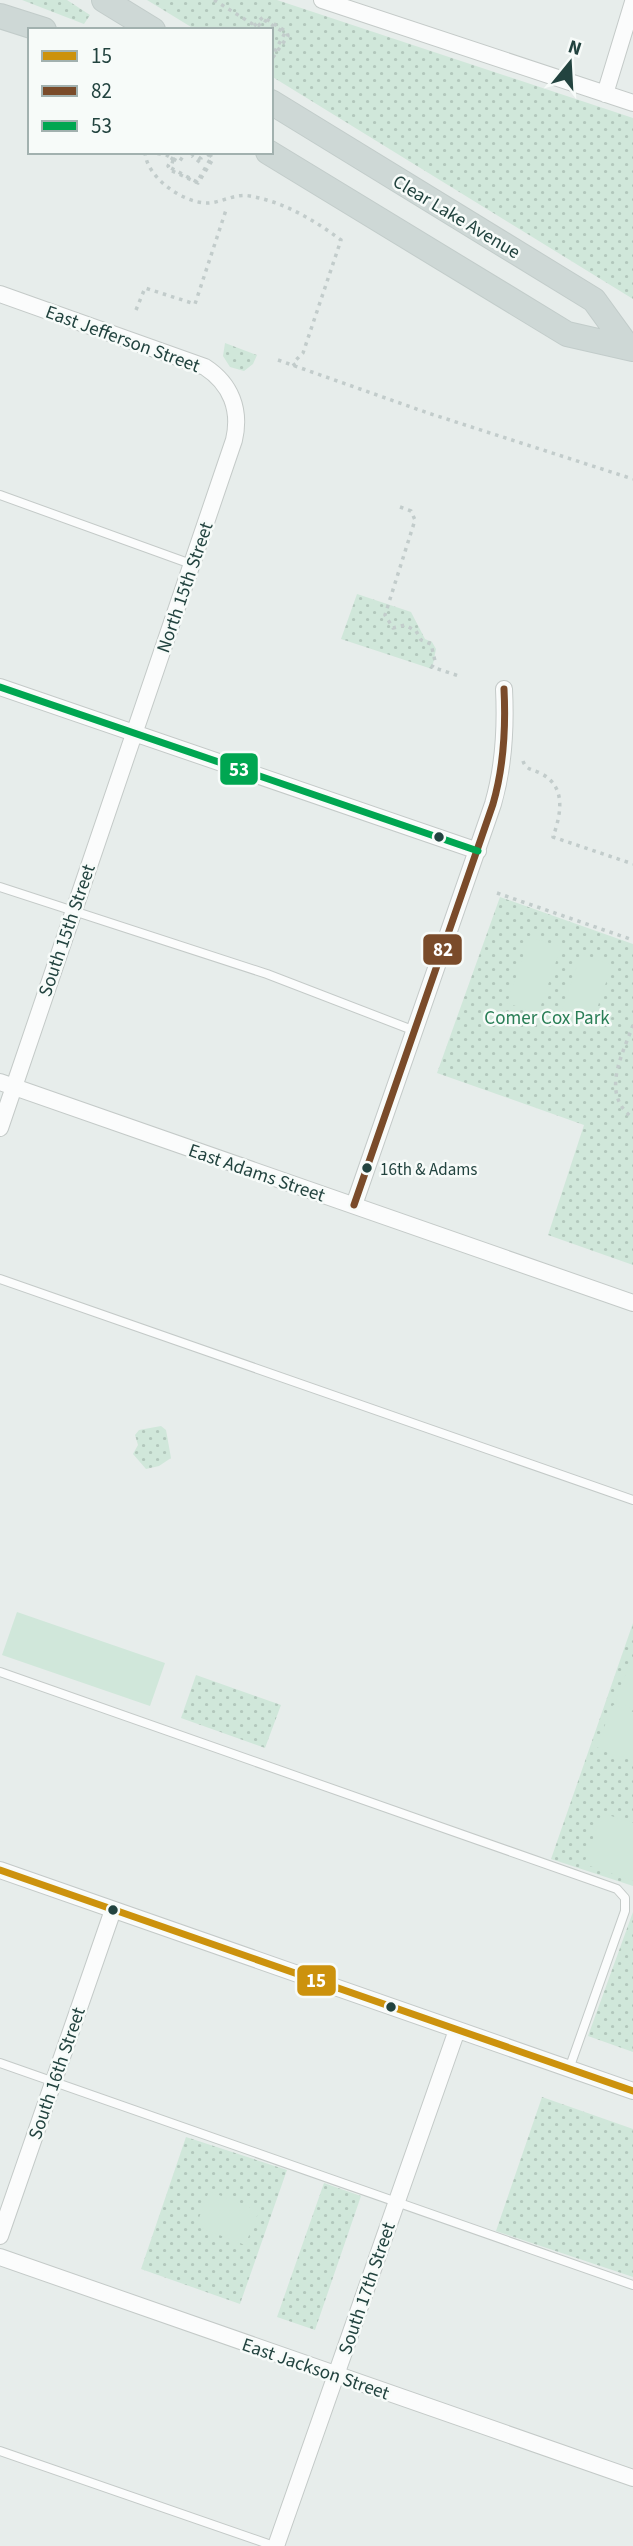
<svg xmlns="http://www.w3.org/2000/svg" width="633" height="2546" font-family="'Source Sans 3',sans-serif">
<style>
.grass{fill:url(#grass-dots)}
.garden{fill:#d0e7da}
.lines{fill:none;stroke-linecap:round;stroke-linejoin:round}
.service-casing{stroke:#c4cac8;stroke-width:10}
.minor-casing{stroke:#c4cac8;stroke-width:18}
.primary-casing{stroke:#c2ccca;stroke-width:26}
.path{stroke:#c2cccb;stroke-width:3.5;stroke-dasharray:3.5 5;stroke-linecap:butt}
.service{stroke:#fbfcfc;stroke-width:8}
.minor{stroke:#fbfcfc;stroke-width:16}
.primary{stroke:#ced8d6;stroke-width:24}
.path-bridge{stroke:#c2cccb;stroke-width:3.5;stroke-dasharray:3.5 5;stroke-linecap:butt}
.bus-1-casing{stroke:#f7fbf9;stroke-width:12}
.bus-2-casing{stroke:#f7fbf9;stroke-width:12}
.bus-3-casing{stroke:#f7fbf9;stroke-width:12}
.bus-1{stroke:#cc920d;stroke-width:7}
.bus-2{stroke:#7a4b2a;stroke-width:7}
.bus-3{stroke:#00a651;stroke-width:7}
.bus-dot{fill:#22433f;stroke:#f7fbf9;stroke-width:2.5}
.labels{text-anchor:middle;stroke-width:5;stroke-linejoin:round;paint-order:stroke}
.bus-label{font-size:17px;fill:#22433f;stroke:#f7fbf9;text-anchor:start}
.street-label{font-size:19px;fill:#22433f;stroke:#f7fbf9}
.park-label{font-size:19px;fill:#297e56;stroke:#f7fbf9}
.line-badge{stroke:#f7fbf9;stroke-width:2.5}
.badge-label{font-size:19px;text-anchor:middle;font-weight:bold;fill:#fff}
</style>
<defs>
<pattern id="grass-dots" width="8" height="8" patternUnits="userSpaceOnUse" patternTransform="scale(1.75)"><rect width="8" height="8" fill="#d0e7da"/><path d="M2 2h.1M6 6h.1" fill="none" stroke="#b2c7bc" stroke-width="1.8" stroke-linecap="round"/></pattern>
</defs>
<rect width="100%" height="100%" fill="#e7edeb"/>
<path class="grass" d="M22 0H67L90 15 84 24Z
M147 0H277L633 118V299L271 76V30H196Z
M225 343 257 355 253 364 244 371 230 367 223 356Z
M357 594 411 612 425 639 432 642 436 649 432 669 341 639Z
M500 897 633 944V1265L548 1235 584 1125 437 1073Z
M161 1426 166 1430 171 1458 159 1466 146 1469 133 1454 138 1445 135 1435 139 1430Z
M633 1623V1886L551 1859Z
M196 1675 281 1705 265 1748 181 1718Z
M633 1912V2052L588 2036Z
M542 2097 633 2129V2277L496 2231Z
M186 2137 287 2170 240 2304 141 2269Z
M324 2183 361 2196 315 2330 277 2317Z"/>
<path class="garden" d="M530 937 561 947 538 1014 507 1003Z
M581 954 612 965 589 1032 558 1021Z
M17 1612 165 1663 150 1706 2 1655Z
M631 1660H633V1709L615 1702Z
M613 1705 633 1712V1761L596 1747Z
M602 1813 633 1823V1881L584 1864Z
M209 2191 259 2211 245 2245 196 2226Z"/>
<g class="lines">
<g class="service-casing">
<path id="service" d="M0 495 191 564
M0 887 267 974 415 1031
M0 1279 633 1500
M0 1672 617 1889 625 1898V1911L569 2069
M0 2063 633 2285
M0 2451 274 2546"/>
</g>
<g class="minor-casing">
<path id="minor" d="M322 0 633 103
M605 94 633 2
M0 294 205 367C231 384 241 410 234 440L0 1128
M0 687 478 851
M0 1082 633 1303
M354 1205 493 804C504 766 506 729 504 689
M0 1870 633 2091
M0 2236 113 1910
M0 2257 633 2478
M276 2546 457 2030"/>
</g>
<g class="primary-casing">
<path id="primary" d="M104 0 153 30
M0 16 44 30
M271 102 594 300 628 347
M268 152 567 334 633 349"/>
</g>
<path class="path" d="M214 0 262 30
M258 26 264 20 285 33 271 58
M271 45V48
M145 152C146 177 183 203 207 203 221 203 235 193 250 196 284 202 314 220 341 240L303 353 293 363 295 366
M149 152 166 155 179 162 186 152
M192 152 201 159V163L192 156
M173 160 171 168 197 182 211 158 206 152
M136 310 145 288 195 304 226 210
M278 360 428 413 633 479
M400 507 411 511 415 520 385 615 393 628 405 625 416 631 421 640 431 644 435 661 432 667 459 676
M523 761C526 770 532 769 540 773 567 786 561 814 553 837L633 864
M497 893 633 940
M633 1025C622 1056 600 1094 633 1118"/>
<use href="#service" class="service"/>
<use href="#minor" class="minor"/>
<use href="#primary" class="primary"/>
<path class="path-bridge" d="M254 26 263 17 287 32 288 36 271 60
M192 156 194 152
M173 157 168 166 170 170 198 183 213 159 208 152"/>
<g class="bus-1-casing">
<path id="bus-1" d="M0 1870 633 2091"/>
</g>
<g class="bus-2-casing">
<path id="bus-2" d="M354 1205 493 804C504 766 506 729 504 689"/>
</g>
<g class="bus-3-casing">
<path id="bus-3" d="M0 687 478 851"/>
</g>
<use href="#bus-1" class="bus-1"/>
<use href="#bus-2" class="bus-2"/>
<use href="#bus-3" class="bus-3"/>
</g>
<g class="bus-dot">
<circle cx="439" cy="837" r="6"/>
<circle cx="367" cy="1168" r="6"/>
<circle cx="113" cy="1910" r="6"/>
<circle cx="391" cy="2007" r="6"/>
</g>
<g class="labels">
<g class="bus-label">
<text x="380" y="1175">16th &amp; Adams</text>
</g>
<g class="street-label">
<text transform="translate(457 216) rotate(31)" y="7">Clear Lake Avenue</text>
<text transform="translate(123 338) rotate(20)" y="7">East Jefferson Street</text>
<text transform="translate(184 587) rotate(-71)" y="7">North 15th Street</text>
<text transform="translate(66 930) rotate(-71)" y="7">South 15th Street</text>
<text transform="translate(257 1172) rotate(19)" y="7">East Adams Street</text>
<text transform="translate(56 2073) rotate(-71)" y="7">South 16th Street</text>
<text transform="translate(366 2288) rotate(-71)" y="7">South 17th Street</text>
<text transform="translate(316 2368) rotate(19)" y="7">East Jackson Street</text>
</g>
<g class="park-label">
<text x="547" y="1024">Comer Cox Park</text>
</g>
</g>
<g class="line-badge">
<rect x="219" y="752" width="40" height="34" rx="7" fill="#00a651"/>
<rect x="422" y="933" width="41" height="33" rx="7" fill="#7a4b2a"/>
<rect x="296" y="1964" width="41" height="33" rx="7" fill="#cc920d"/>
</g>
<g class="badge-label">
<text x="239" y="776">53</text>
<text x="443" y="956">82</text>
<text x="316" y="1987">15</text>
</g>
<rect x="28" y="28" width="245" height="126" fill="#f7fbf9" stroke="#a2b1af" stroke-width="2"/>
<rect x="42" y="51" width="35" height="10" fill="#cc920d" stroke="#a2b1af" stroke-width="2"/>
<text x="91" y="63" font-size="21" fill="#22433f">15</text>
<rect x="42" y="86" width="35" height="10" fill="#7a4b2a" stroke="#a2b1af" stroke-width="2"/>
<text x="91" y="98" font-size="21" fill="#22433f">82</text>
<rect x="42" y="121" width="35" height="10" fill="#00a651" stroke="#a2b1af" stroke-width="2"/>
<text x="91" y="133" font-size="21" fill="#22433f">53</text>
<g transform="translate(570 63) rotate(18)" stroke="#f7fbf9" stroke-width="5" paint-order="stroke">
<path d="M0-5L12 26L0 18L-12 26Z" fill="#22433f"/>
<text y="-10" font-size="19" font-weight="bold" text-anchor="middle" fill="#22433f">N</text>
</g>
</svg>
